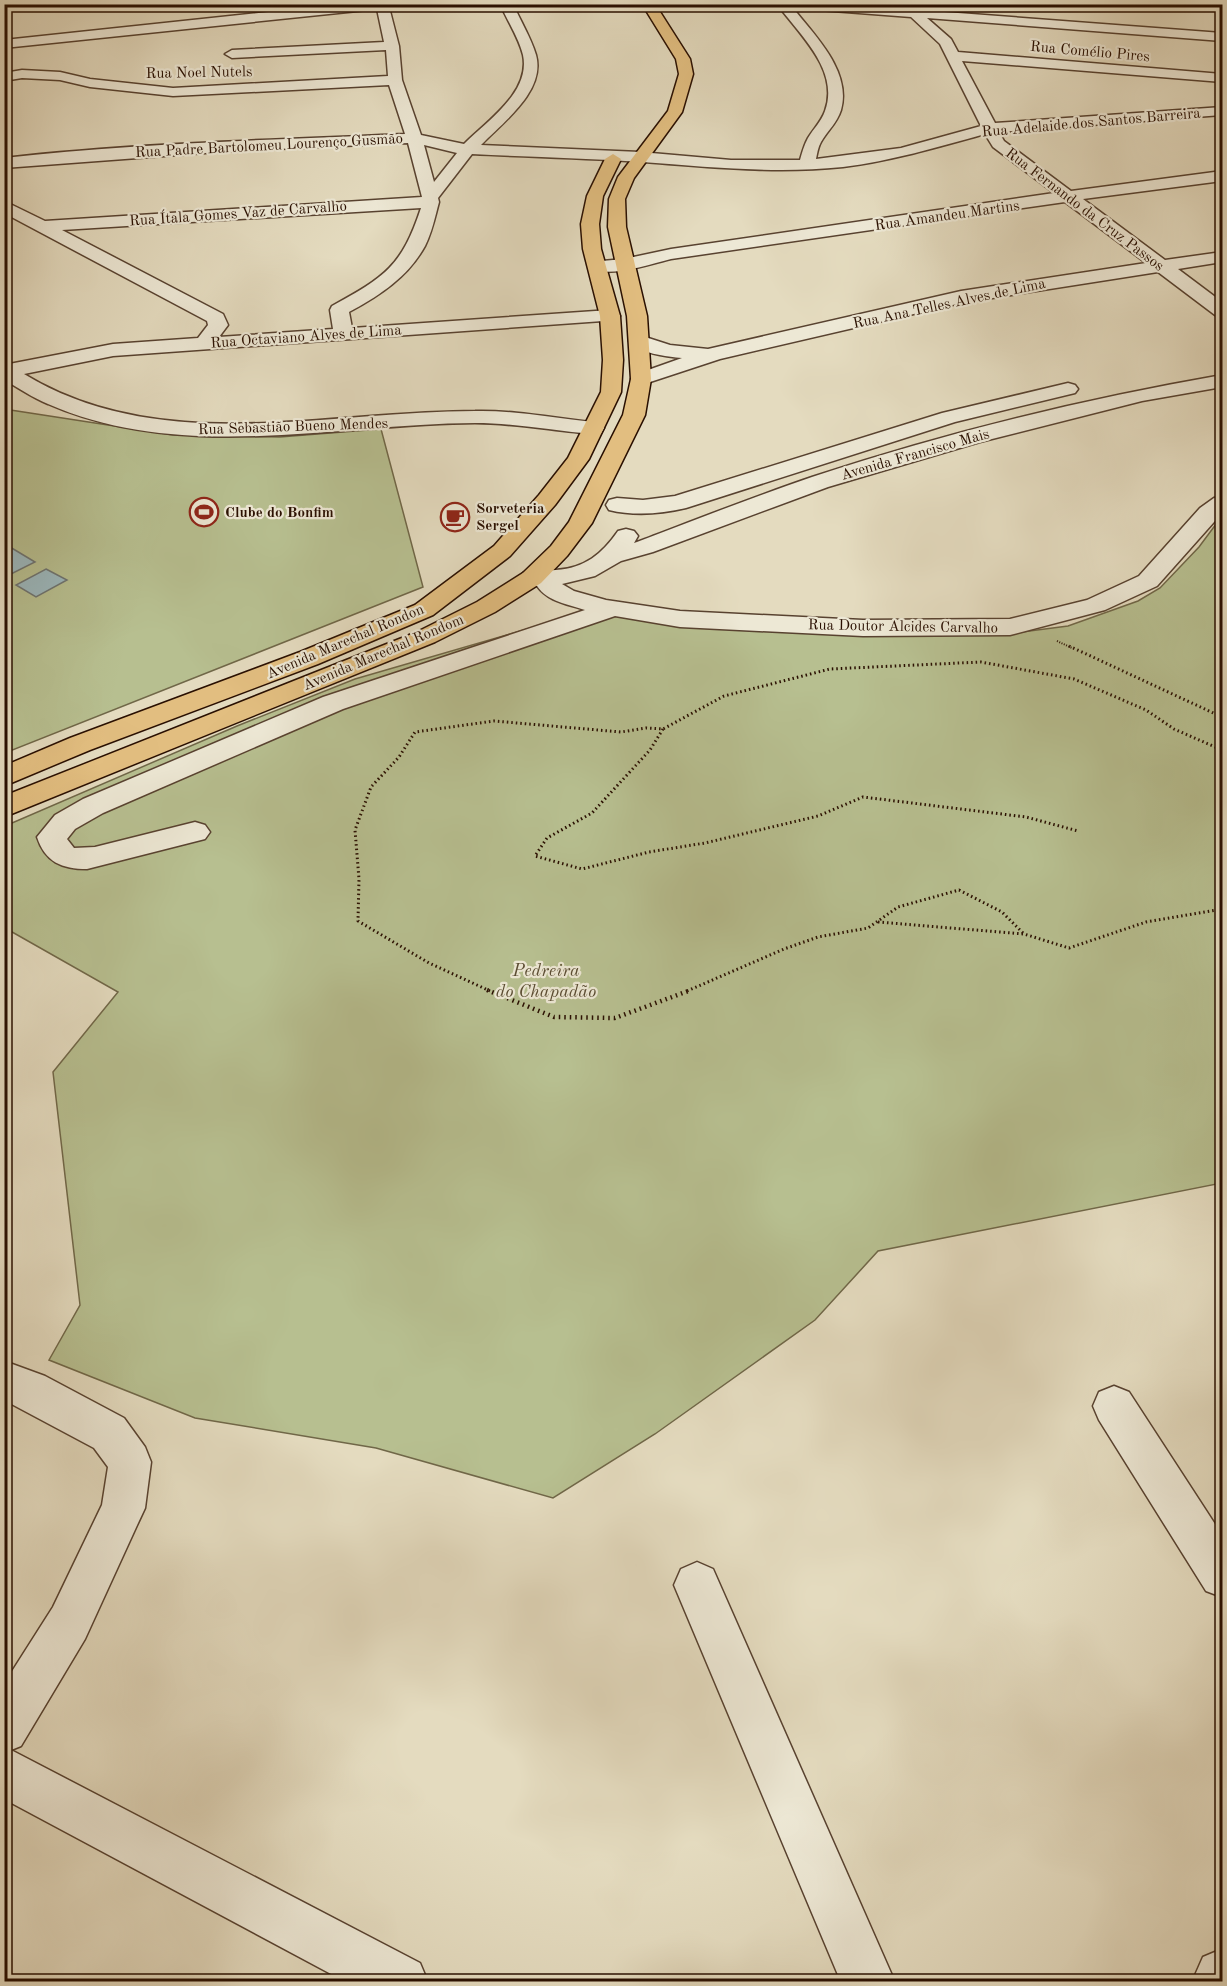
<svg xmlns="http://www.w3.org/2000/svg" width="1227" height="1986" font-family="'Old Standard TT',serif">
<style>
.green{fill:#b7bf90;stroke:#706748;stroke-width:1.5}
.water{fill:#9bb8be;stroke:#6d7472;stroke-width:1.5}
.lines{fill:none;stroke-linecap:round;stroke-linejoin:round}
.minor-casing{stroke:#584230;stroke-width:3}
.major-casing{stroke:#290f01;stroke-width:3}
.path-far2{stroke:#290f01;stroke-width:2;stroke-dasharray:1 1.5;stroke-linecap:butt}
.path-far1{stroke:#290f01;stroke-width:3;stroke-dasharray:1.5 3;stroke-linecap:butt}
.path{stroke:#290f01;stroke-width:4.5;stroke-dasharray:1.5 4;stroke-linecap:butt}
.minor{fill:#ede8d5;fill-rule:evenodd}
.major{fill:#e2be80;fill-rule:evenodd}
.labels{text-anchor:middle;stroke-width:4.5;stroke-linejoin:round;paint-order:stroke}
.far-street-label{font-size:15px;fill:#290f01;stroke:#ede8d5}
.far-poi-label{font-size:15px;font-weight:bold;fill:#290f01;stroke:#ede8d5;text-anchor:start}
.park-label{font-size:18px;font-style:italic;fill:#5b4d33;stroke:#ede8d5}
</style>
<rect width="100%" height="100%" fill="#e4dbbf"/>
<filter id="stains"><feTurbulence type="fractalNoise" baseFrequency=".00333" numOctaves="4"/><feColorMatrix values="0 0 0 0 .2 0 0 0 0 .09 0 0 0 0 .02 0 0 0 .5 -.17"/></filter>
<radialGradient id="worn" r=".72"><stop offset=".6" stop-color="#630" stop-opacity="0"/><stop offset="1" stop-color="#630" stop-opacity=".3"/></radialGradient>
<path class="green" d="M4 409 173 435 280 437 381 429 423 587 5 753Z
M1222 516V1183L878 1251 815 1320 655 1434 553 1498 376 1448 195 1418 49 1360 80 1305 53 1072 118 992 5 928V826L237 726 355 679 555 621 586 609 1006 634 1068 626 1138 601 1160 588 1199 547Z"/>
<path class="water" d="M10 547 35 562 5 577V549Z
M46 569 67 580 36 597 16 585Z"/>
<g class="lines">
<g class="minor-casing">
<path id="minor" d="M344 4H391L389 7 399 46 402 80 421 135 464 144C487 121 531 92 523 55 519 38 507 20 500 4H513C520 20 531 38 536 55 546 91 503 122 481 145L640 152 731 160H800C802 153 804 145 808 138 814 128 821 122 825 111 840 70 799 34 777 4H849L902 9 898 4H912L918 10 1222 33V41L927 18 951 39 958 52 1222 74V82L962 61 995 123 1222 107V115L999 132 1004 141 1071 191 1222 171V181L1083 199 1165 260 1222 252V262L1178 269 1222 302V317L1215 315 1158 272 961 303 720 359 641 385 634 383 631 379 634 375 682 358C668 357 637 353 629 341L632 337 639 335 670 345 708 349 961 291 1146 263 1065 202 671 259C647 265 616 276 591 270L588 266 591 262 624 259 671 249 1054 193 993 147 985 134C938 147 891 161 843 167 775 174 709 167 642 162 585 158 529 157 472 154L438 198 439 202C435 217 432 232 425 246 408 277 379 296 349 312L352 328 610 310 617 312 620 316 617 320 113 356 24 374C160 457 325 411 475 411 514 410 554 418 593 422L601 423 604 428 601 433 593 434C554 431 515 423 475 423 334 424 183 463 48 404 33 398 19 388 4 380V365L113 344 198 338 208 325 207 321 4 213V201L45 221 422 197 408 143 232 151 4 168V158C137 143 272 140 405 134L389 85 173 96 90 87 60 80 22 78 4 81V73L22 70 60 72 90 79 173 88 388 76 386 50 232 58 225 54 232 50 384 42 377 9 4 48V40ZM793 8 911 17 940 44 981 126 901 148 816 159C817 154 818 147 821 142 828 130 837 123 841 110 852 71 814 35 793 8ZM424 145 457 153 434 182ZM421 208C402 266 385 277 332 306L330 310 333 329 219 337 228 325 223 314 62 230Z
M1222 375V387L1142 401 980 442 828 487 653 552 621 561 595 576 562 584 574 591 606 600 680 611 863 620 1010 619 1087 600 1139 576 1200 508 1214 498 1222 496V513L1157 586 1105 610 1010 635 863 636 680 627 615 616 343 709 103 813 75 829 67 839 74 848 95 847 195 822 205 825 210 832 205 839 87 869C62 869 45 862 37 837L55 815 83 799 323 697 585 610C568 604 548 602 537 586L523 583 520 578 523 573C534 570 545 571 556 570 585 568 602 554 618 531L626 529 634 531 638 536 634 543 637 542C695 520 753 497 812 477 945 433 1084 399 1222 375Z
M1068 383 1075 385 1078 389 1075 393 955 422 686 508C661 514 634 516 609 510L606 505 609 500 617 498 643 500 675 496 942 413Z
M4 1361 45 1376 124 1418 145 1447 151 1462 145 1508 138 1523 85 1639 21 1746 11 1750 420 1963 428 1982H346L4 1799V1684L53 1607 102 1505 108 1467 94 1448 4 1400Z
M1114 1386 1129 1392 1222 1535V1597L1206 1591 1099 1420 1093 1406 1099 1392Z
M697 1562 713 1569 895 1982H841L674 1585 681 1569Z
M1222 1949V1982H1192L1203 1957Z"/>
</g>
<g class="major-casing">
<path id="major" d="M642 4H655L690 59 693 74 682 112 634 178 625 199 626 227 647 316 651 379 645 415 592 523 567 556 541 583 495 612 435 642 4 817V796L417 632 477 602 523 573 551 546 569 522 623 415 631 379 627 316 608 227 609 199 618 177 668 111 679 74 676 59Z
M613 154 621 159 603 196 599 224 601 249 620 316 623 360 621 392 589 459 555 505 510 556 433 615 318 664 90 750 4 786V766L70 738 300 652 415 605 494 546 539 495 568 458 601 392 603 360 600 316 583 249 581 224 587 196 605 159Z"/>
</g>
<path class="path-far2" d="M1057 641 1072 648"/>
<path class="path-far1" d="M1069 646 1222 717
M663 729 650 750 592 813 547 838 535 856 582 869 649 852 705 843 818 816 863 797 1026 817 1078 831
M878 922 1024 934 1069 948 1146 922 1222 909
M490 991 429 963 358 921 359 879 355 830 371 787 399 757 415 732 494 721 621 732 646 728 663 729 724 696 830 669 981 662 1074 679 1146 710 1174 729 1222 750
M687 991 784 949 818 937 868 928 898 907 959 890 1002 912 1024 934"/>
<path class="path" d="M487 990 554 1017 615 1018 691 990"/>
<use href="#minor" class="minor"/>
<use href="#major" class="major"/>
</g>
<defs>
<g id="stadium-ring" transform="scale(1.5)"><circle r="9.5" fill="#ede8d5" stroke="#8f2418" stroke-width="1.5"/><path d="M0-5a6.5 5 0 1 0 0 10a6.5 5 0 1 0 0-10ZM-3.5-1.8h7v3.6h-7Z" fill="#8f2418"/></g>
<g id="cafe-ring" transform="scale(1.5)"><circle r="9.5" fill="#ede8d5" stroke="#8f2418" stroke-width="1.5"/><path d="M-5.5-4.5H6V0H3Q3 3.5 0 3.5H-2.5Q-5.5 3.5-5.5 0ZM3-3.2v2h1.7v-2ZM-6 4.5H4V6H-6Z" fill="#8f2418"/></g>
</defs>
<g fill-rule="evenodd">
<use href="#stadium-ring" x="204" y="512"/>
<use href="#cafe-ring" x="455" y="517"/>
</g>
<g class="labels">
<g class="far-street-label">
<text transform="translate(1090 51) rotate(5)" y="5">Rua Comélio Pires</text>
<text transform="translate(199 72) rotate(-1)" y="5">Rua Noel Nutels</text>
<text transform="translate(1091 122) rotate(-5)" y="5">Rua Adelaide dos Santos Barreira</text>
<text transform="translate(269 145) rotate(-3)" y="5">Rua Padre Bartolomeu Lourenço Gusmão</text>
<text transform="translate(1085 209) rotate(37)" y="5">Rua Fernando da Cruz Passos</text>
<text transform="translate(238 213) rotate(-4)" y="5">Rua Ítala Gomes Vaz de Carvalho</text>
<text transform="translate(947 215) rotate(-8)" y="5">Rua Amandeu Martins</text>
<text transform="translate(949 303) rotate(-12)" y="5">Rua Ana Telles Alves de Lima</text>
<text transform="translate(306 336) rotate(-4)" y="5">Rua Octaviano Alves de Lima</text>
<text transform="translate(293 426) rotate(-2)" y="5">Rua Sebastião Bueno Mendes</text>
<text transform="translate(915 454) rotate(-16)" y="5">Avenida Francisco Mais</text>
<text transform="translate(903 626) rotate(1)" y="5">Rua Doutor Alcides Carvalho</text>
<text transform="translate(345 641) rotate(-23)" y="5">Avenida Marechal Rondon</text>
<text transform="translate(383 652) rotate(-23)" y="5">Avenida Marechal Rondom</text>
</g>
<g class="far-poi-label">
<text x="476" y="513">Sorveteria<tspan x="476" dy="17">Sergel</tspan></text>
<text x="225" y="517">Clube do Bonfim</text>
</g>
<g class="park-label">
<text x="546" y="976">Pedreira<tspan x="546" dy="21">do Chapadão</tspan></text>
</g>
</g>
<rect width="1227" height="1986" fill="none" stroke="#e4dbbf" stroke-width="24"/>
<rect x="6" y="6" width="1215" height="1974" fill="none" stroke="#290f01" stroke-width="3"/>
<rect x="12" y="12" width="1203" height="1962" fill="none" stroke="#290f01" stroke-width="1.5"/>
<rect width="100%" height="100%" filter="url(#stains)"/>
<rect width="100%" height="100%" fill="url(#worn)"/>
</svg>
